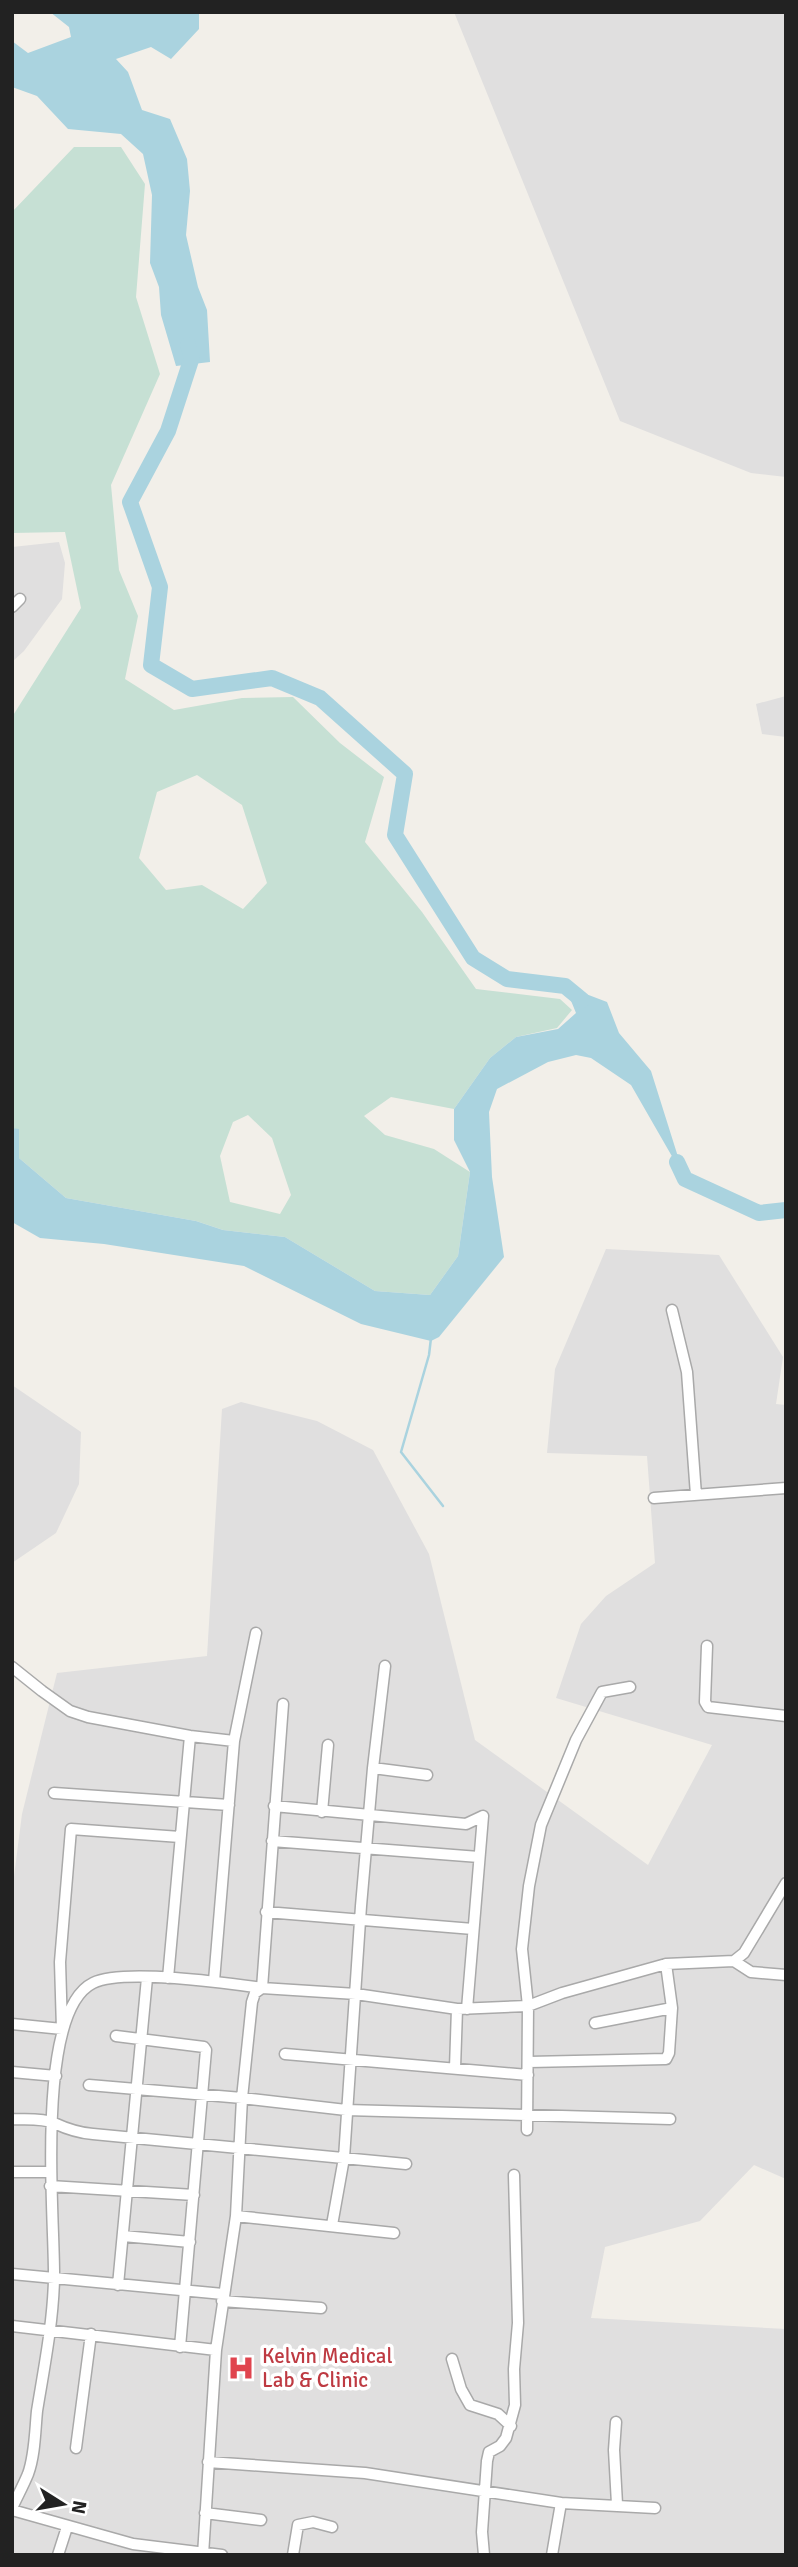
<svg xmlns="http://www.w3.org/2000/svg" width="798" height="2567" font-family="Signika,sans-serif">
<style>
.residential{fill:#e0dfdf}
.wetland{fill:#c6e0d4;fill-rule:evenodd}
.water{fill:#aad3df}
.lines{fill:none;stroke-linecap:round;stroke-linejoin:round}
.stream{stroke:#aad3df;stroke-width:2.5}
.river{stroke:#aad3df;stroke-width:16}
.minor-casing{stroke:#a9a9a9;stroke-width:13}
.minor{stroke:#fff;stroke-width:10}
.labels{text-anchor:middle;stroke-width:7;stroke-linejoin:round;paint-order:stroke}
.health-label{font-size:21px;fill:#be3a42;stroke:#fff;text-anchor:start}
</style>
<rect width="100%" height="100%" fill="#f2efe9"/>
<path class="residential" d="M454 12H786V477L751 473 620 421Z
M59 542 65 563 62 599 24 651 12 662V547Z
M786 696V737L762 734 756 704Z
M606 1249 719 1255 783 1357 776 1404 786 1405V2179L754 2165 700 2221 605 2247 591 2318 786 2329V2555H12V1892L22 1814 57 1673 207 1656 222 1409 241 1402 317 1421 373 1450 429 1554 475 1740 648 1865 712 1745 556 1698 581 1624 606 1596 655 1563 647 1456 547 1453 555 1369Z
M12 1385 81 1432 79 1484 56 1533 12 1563Z"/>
<path class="wetland" d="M74 147H121L145 184 136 297 160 374 111 485 119 570 138 616 125 679 174 710 242 698 293 697 340 743 384 777 365 842 422 912 476 989 560 999 572 1010 557 1028 516 1037 490 1058 454 1109 391 1097 364 1116 385 1135 434 1149 470 1172 458 1256 430 1295 375 1291 285 1237 223 1230 196 1221 66 1198 19 1158V1130L12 1128V717L81 608 65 532 12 533V212ZM197 775 242 805 267 883 243 909 202 885 166 890 139 858 157 792ZM248 1115 272 1138 291 1195 280 1214 230 1202 220 1156 233 1122Z"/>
<path class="water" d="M50 12H199V29L171 59 151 47 116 59 128 72 142 110 170 119 187 159 190 191 186 235 198 287 207 310 210 362 176 366 161 315 159 287 150 263 152 195 143 154 121 134 68 129 37 96 12 87V41L28 53 71 37 69 27Z
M565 986 607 1002 619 1033 651 1071 685 1179 631 1085 591 1058 576 1055 548 1062 497 1089 489 1112 492 1177 504 1257 439 1337 431 1341 361 1324 244 1266 104 1244 40 1238 12 1222V1128L19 1129V1158L66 1198 196 1221 223 1230 285 1237 375 1291 430 1295 458 1256 470 1172 454 1140V1109L490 1058 516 1037 558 1029 576 1013Z"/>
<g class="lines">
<path class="stream" d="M431 1338 429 1355 401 1452 443 1506"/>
<path class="river" d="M188 345 192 357 168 431 130 502 160 587 151 665 192 689 272 678 320 698 405 774 395 835 473 958 507 979 565 986 582 1000
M677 1162 685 1179 759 1213 786 1210"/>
<g class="minor-casing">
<path id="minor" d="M12 607 20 599
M672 1310 687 1372 696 1495
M654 1498 786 1488
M707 1646 705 1702 708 1707 786 1716
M12 1667 42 1691 70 1711 88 1717 190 1736 234 1741
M373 1768 427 1775
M54 1793 229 1805
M274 1806 466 1824 483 1816
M322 1812 328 1745
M272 1841 479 1857
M266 1912 473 1929
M734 1961 751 1972 786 1975
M168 1978 190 1736
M214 1981 234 1741 256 1633
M467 2009 483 1816
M595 2023 672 2008
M12 2024 62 2029 60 1962 71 1829 180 1837
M116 2036 204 2047 206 2050 180 2347
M285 2054 528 2075
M529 2062 666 2059 669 2053 672 2008 666 1964
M455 2068 457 2009
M12 2072 56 2076
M89 2085 242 2098 346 2110 670 2119
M12 2119C25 2120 42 2118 54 2123 67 2129 78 2133 93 2134L406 2164
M527 2130 528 2006 522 1949 529 1886 541 1825 576 1740 602 1692 630 1687
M12 2172H50
M50 2186 194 2195
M236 2216 394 2233
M332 2225 344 2158 361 1906 373 1768 385 1666
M123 2236 190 2242
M12 2274 223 2294
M118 2285 147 1978
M222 2301 321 2308
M12 2326 216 2350
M452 2359 461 2389 470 2405 498 2414 511 2426
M616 2422 614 2450 617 2504
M76 2448 91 2334
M208 2462 365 2473 561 2503 655 2508
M12 2508C17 2497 23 2486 28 2474 35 2455 35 2431 37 2411 44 2368 53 2323 54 2279 55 2220 34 2012 93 1983 123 1968 227 1983 262 1988L283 1704
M12 2510 133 2544 222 2555
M205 2513 261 2520
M58 2555 67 2527
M203 2555 216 2350 236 2216 242 2098 252 2002 255 1993 262 1988 356 1994 457 2009 528 2006 562 1993 666 1964 734 1961 744 1953 786 1883
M293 2555 298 2525 313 2522 332 2527
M484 2555 482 2532 487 2461 489 2452 500 2446 506 2438 515 2405 514 2369 518 2323 514 2175
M552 2555 561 2503"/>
</g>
<use href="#minor" class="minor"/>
</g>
<defs>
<g id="hospital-bare" transform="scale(2.1)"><path d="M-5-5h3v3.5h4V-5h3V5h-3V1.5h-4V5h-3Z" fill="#e0444e" stroke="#fff" stroke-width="2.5" paint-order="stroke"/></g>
</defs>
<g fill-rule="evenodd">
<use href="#hospital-bare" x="241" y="2368"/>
</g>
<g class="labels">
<g class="health-label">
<text x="262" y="2363">Kelvin Medical<tspan x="262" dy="24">Lab &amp; Clinic</tspan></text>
</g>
</g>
<rect width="798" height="2567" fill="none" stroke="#222222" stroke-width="28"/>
<g transform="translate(63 2504) rotate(101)" stroke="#ffffff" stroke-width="5" paint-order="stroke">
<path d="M0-5L12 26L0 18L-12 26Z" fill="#222222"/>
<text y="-10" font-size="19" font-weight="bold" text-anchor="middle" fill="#222222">N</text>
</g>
</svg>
